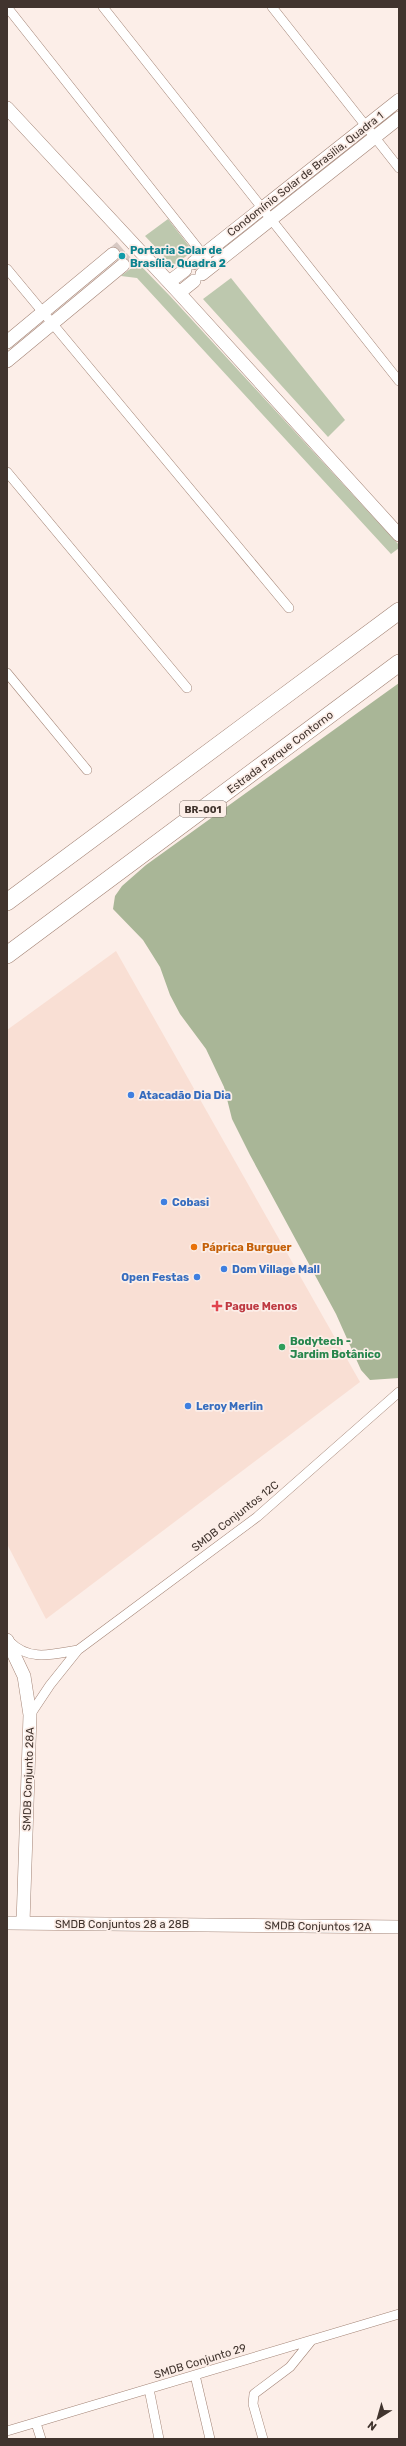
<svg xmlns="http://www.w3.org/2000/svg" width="406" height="2446" font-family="Rubik,sans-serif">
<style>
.built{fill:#f9dfd4}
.green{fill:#bdc8ae}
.forest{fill:#a9b697}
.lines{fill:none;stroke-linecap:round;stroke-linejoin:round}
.secondary-tunnel{stroke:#d7c9c3;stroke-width:13;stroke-dasharray:13 6;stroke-linecap:butt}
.street-casing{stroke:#a38476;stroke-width:10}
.secondary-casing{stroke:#a38476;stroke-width:14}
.highway-casing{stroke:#a38476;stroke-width:18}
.street{stroke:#fff;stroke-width:9}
.secondary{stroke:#fff;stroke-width:13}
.highway{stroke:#fff;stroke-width:17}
.culture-dot{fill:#0f9aa8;stroke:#fceee8;stroke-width:1.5}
.shop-dot{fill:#3f7fe0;stroke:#fceee8;stroke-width:1.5}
.food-dot{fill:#e8710a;stroke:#fceee8;stroke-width:1.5}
.health-dot{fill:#e0444e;stroke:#fceee8;stroke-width:1.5}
.leisure-dot{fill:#2e9e5b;stroke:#fceee8;stroke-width:1.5}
.labels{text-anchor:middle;stroke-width:3.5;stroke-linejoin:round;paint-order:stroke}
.shield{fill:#fceee8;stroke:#796c66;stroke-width:1}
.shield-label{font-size:10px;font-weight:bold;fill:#41342e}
.street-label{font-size:11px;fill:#41342e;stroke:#fceee8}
.culture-label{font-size:11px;font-weight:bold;fill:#0d838f;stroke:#fceee8;text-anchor:start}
.shop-label{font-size:11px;font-weight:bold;fill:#366cbe;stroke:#fceee8;text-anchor:start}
.food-label{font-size:11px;font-weight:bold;fill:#c56008;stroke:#fceee8;text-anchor:start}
.health-label{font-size:11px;font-weight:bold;fill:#be3a42;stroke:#fceee8;text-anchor:start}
.leisure-label{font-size:11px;font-weight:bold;fill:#27864d;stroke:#fceee8;text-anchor:start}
</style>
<rect width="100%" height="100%" fill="#fceee8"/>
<path class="built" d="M116 951 360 1382 46 1619 7 1544V1030Z"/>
<path class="green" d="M168 219 193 251 173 266 145 236Z
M138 263 170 296 399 545V548L391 554 137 278 121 276Z
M231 278 345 420 328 437 203 299Z"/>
<path class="forest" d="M399 683V1378L370 1380 361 1370 336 1314 250 1155 232 1119 224 1087 206 1049 180 1014 170 995 160 967 143 940 113 909 115 896 122 886 146 865Z"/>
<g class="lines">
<path class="secondary-tunnel" d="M113 254 121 247
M123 265 131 258"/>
<g class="street-casing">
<path id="street" d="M7 7 212 266
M103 7 399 381
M272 7 399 168
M7 269 289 608
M7 472 187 688
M7 673 87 770
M10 1642C30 1662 53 1654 78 1650
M30 1715 50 1685 78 1650 257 1517 399 1392
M195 2375 210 2439
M149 2389 159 2439
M36 2423 41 2439
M7 2431 399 2314
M263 2439 253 2404 254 2394 290 2367 311 2341"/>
</g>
<g class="secondary-casing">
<path id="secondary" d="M7 108 179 293 399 535
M193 263 399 100
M202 274 399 118
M169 282 185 270
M179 293 194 281
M7 342 113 254
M7 361 123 265
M7 1640 24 1676 30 1715 23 1923
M7 1923 399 1927"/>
</g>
<g class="highway-casing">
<path id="highway" d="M7 902 399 611
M7 955 399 663"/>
</g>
<use href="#street" class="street"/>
<use href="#secondary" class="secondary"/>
<use href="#highway" class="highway"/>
</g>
<circle class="culture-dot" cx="122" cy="256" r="4"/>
<g class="shop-dot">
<circle cx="131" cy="1095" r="4"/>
<circle cx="164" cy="1202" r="4"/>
<circle cx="224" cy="1269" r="4"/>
<circle cx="197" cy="1277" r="4"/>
<circle cx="188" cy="1406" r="4"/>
</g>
<circle class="food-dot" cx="194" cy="1247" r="4"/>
<path class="health-dot" d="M215 1300h4v4h4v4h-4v4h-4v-4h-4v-4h4z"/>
<circle class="leisure-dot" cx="282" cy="1347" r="4"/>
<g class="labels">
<rect class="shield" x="180" y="801" width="46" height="16" rx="3"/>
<g class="shield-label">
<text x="203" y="813">BR-001</text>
</g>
<g class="street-label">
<text transform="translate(305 174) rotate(-38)" y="4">Condomínio Solar de Brasilia, Quadra 1</text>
<text transform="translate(280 752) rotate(-37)" y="4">Estrada Parque Contorno</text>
<text transform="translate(235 1516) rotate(-38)" y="4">SMDB Conjuntos 12C</text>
<text transform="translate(28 1779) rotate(-88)" y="4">SMDB Conjunto 28A</text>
<text x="122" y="1928">SMDB Conjuntos 28 a 28B</text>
<text transform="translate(318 1926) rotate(1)" y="4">SMDB Conjuntos 12A</text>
<text transform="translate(200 2361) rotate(-17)" y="4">SMDB Conjunto 29</text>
</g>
<g class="culture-label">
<text x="130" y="254">Portaria Solar de<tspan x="130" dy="13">Brasília, Quadra 2</tspan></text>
</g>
<g class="shop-label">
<text x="139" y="1099">Atacadão Dia Dia</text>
<text x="172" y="1206">Cobasi</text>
<text x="232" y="1273">Dom Village Mall</text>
<text x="189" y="1281" text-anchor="end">Open Festas</text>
<text x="196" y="1410">Leroy Merlin</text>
</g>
<g class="food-label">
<text x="202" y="1251">Páprica Burguer</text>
</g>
<g class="health-label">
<text x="225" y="1310">Pague Menos</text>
</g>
<g class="leisure-label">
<text x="290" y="1345">Bodytech -<tspan x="290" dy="13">Jardim Botânico</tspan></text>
</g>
</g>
<rect width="406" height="2446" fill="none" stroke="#41342e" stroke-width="16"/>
<g transform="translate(378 2418) rotate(217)" stroke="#fceee8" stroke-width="3" paint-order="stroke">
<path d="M0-3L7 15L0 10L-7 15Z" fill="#41342e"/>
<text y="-6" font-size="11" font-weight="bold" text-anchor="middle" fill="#41342e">N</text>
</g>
</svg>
